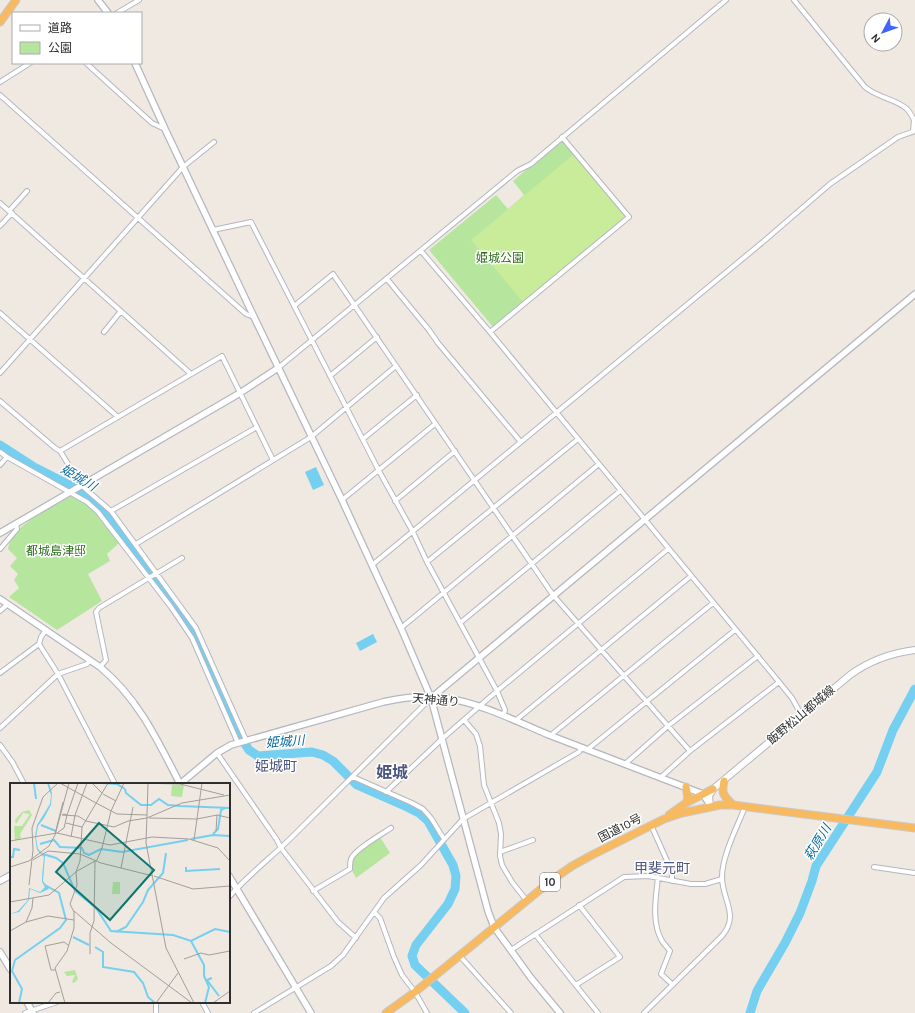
<svg xmlns="http://www.w3.org/2000/svg" width="915" height="1013" font-family="Karla,'Noto Sans JP',sans-serif">
<style>
.green{fill:#b6e59e}
.pitch{fill:#c9ec9a}
.water{fill:#75cff0}
.lines{fill:none;stroke-linecap:round;stroke-linejoin:round}
.river{stroke:#75cff0;stroke-width:9}
.minor-casing{stroke:#b4b7c1;stroke-width:6}
.tertiary-casing{stroke:#b4b7c1;stroke-width:8}
.secondary-casing{stroke:#b4b7c1;stroke-width:8}
.trunk-casing{stroke:#c9c9c9;stroke-width:9}
.minor{stroke:#fff;stroke-width:4}
.tertiary{stroke:#fff;stroke-width:5.5}
.secondary{stroke:#fff;stroke-width:6}
.trunk{stroke:#f8ba60;stroke-width:7}
.labels{text-anchor:middle;stroke-width:3;stroke-linejoin:round;paint-order:stroke}
.shield{fill:#fff;stroke:#6d6d6d;stroke-width:1}
.shield-label{font-size:11px;font-weight:bold;fill:#2e2e2e}
.park-label{font-size:12px;fill:#2c6e1b;stroke:#fff}
.street-label{font-size:12px;fill:#2e2e2e;stroke:#fff}
.water-label{font-size:13px;font-style:italic;fill:#0d6fa3;stroke:#fff}
.quarter-label{font-size:14px;fill:#4d5680;stroke:#fff}
.district-label{font-size:16px;font-weight:bold;fill:#4d5680;stroke:#fff}
.inset-river{fill:none;stroke:#75cff0;stroke-width:2}
.inset-road{fill:none;stroke:#a29e99;stroke-width:1}
.view{fill:#0f766e;fill-opacity:0.15;stroke:#0f766e;stroke-width:2}
.inset-edge{fill:none;stroke:#2e2e2e;stroke-width:2}
</style>
<rect width="100%" height="100%" fill="#efe9e1"/>
<path class="green" d="M562 140 626 216 493 327 429 250 496 195 508 209 524 195 513 181Z
M71 496 85 503 96 513 119 543 107 554 110 561 88 574 102 601 57 630 9 597 19 588 14 580 18 574 10 566 17 558 8 549C12 524 51 509 71 496Z
M380 837 390 853 356 878C355 875 352 872 352 869 350 854 370 844 380 837Z"/>
<path class="pitch" d="M574 154 626 216 523 302 471 240Z"/>
<path class="water" d="M316 467 324 485 313 490 305 472Z
M373 634 377 642 360 651 356 643Z"/>
<g class="lines">
<path class="river" d="M0 445 34 467 85 493 93 499 106 512 182 613 194 633 238 733 249 750 258 756 312 752 323 755 333 761 357 785 407 807 419 813 428 821 453 865 456 876 455 889 448 904 416 945 412 956 415 965 465 1013
M750 1013 757 991 785 943 800 913 812 881 816 866 877 772 893 730 915 689"/>
<g class="minor-casing">
<path id="minor" d="M794 0 865 87C878 98 896 99 907 109 910 112 912 116 914 120L913 131
M117 13 139 0
M86 63 152 123 165 129
M0 82 30 63
M0 95 246 314 254 317
M0 203 191 374
M9 211 27 191
M0 226 12 213
M213 230 251 222 379 471 413 532 427 562 497 691 505 710 503 716
M421 251 490 332 779 682 792 698 802 716
M387 279 429 330 438 343 520 441
M294 306 333 274 553 595 690 751
M0 313 118 417
M104 332 121 311
M490 332 629 217 562 137
M278 368 517 171 531 164 726 0
M0 373 183 167 214 142
M330 376 377 337
M0 401 55 448 60 451 81 485 111 511 196 628 246 740
M363 439 417 395
M60 451 222 356 273 460
M0 452 7 457 87 502 98 512 171 607 192 638 238 743
M0 465 7 457
M342 500 435 424
M395 501 455 451
M111 511 257 427
M136 544 311 437 396 366
M0 549 17 529 16 524
M427 562 578 439
M372 565 764 241 830 184 898 137 915 131
M0 611 8 604
M460 623 620 491
M401 628 599 464
M39 644 58 674 115 784
M100 667 106 660 96 612 99 608 182 558
M0 673 39 644 41 637 46 630
M464 720 476 734 480 746 484 785 499 823 501 834 500 856 502 865 512 882 527 901
M515 721 691 576
M0 728 58 674 87 664 90 660
M551 735 713 603
M0 745 13 763 24 784
M588 749 735 630
M217 753 277 840 281 848 338 922 356 938
M625 764 668 726 758 656
M353 777 412 803 423 809 431 818 444 839
M660 778 690 751 779 682
M386 792 443 738 497 691 668 549
M651 825 672 872V881
M500 852 533 840
M874 867 915 873
M658 877C656 897 651 922 662 941 664 944 667 947 670 951L661 974 673 985
M313 891 350 869C350 866 350 862 351 859 354 850 382 834 391 828
M229 897C248 875 272 857 293 836 339 790 385 744 431 698
M374 912 380 918 394 957 402 975 415 992 427 1013
M535 934 598 1013
M511 950 624 877 648 876 691 884H705L722 879
M459 955 511 1013
M576 985 620 957 579 905
M156 1002V1013
M202 1002 208 1013
M25 1013 57 1002
M254 1013 331 966 343 955 384 898 421 865 463 819 579 752 582 747
M644 1013 722 936C740 915 722 900 722 877 722 856 737 827 745 807"/>
</g>
<g class="tertiary-casing">
<path id="tertiary" d="M98 0 108 13
M135 63 165 129 254 317 342 500 401 628 431 698 488 911 494 927 531 978 560 1013
M0 533 240 393 278 368
M0 599 100 667C138 698 158 741 180 784
M431 698 915 294
M180 784 217 753 231 745 383 702C405 697 423 695 446 698 480 703 518 722 549 735 600 755 652 774 703 794L710 805
M229 876 311 1013
M0 881 11 875
M0 952 11 970
M27 1002 33 1013"/>
</g>
<g class="secondary-casing">
<path id="secondary" d="M710 807 709 796 713 789 850 675C869 661 892 653 915 650"/>
</g>
<g class="trunk-casing">
<path id="trunk" d="M0 22 16 0
M724 781C721 794 724 796 733 805
M686 803 688 798 686 787
M669 815 686 803 713 789
M386 1013 415 992 552 880 572 866 592 855 664 819 682 813 720 805H733L915 828"/>
</g>
<use href="#minor" class="minor"/>
<use href="#tertiary" class="tertiary"/>
<use href="#secondary" class="secondary"/>
<use href="#trunk" class="trunk"/>
</g>
<g class="labels">
<rect class="shield" x="540" y="873" width="20" height="18" rx="3"/>
<g class="shield-label">
<text x="550" y="886">10</text>
</g>
<g class="park-label">
<text x="500" y="262">姫城公園</text>
<text x="56" y="555">都城島津邸</text>
</g>
<g class="street-label">
<text transform="translate(436 700) rotate(5)" y="4">天神通り</text>
<text transform="translate(801 715) rotate(-40)" y="4">飯野松山都城線</text>
<text transform="translate(620 828) rotate(-27)" y="4">国道10号</text>
</g>
<g class="water-label">
<text transform="translate(79 477) rotate(31)" y="5">姫城川</text>
<text transform="translate(285 741) rotate(-4)" y="5">姫城川</text>
<text transform="translate(817 842) rotate(-59)" y="5">萩原川</text>
</g>
<g class="quarter-label">
<text x="276" y="771">姫城町</text>
<text x="662" y="873">甲斐元町</text>
</g>
<g class="district-label">
<text x="392" y="778">姫城</text>
</g>
</g>
<g transform="translate(10 783)">
<rect width="220" height="220" fill="#efe9e1"/>
<path d="M162 2H174L172 14 161 13ZM19 27 22 32 10 51 11 55 5 58 4 43H12L20 31 13 30 6 41 5 37 12 29ZM103 99H110V111H102ZM65 187 68 196 64 200 62 199 65 192 57 193 54 189Z" fill="#b6e59e"/>
<path d="M37 0H39L42 10 41 22 34 35 28 43 26 55 28 66 35 73 33 98 39 106 30 110 20 106 19 117 9 129 0 131 8 128 18 117 19 105 30 109 35 104 32 99V93L34 74 27 67 25 54 27 42 40 21 41 12Z" fill="#75cff0"/>
<path class="inset-river" d="M24 0 26 16M93 0 107 1 115 6M115 6 116 10 131 22H141L149 16 158 22 170 23 220 25M31 42 46 48M203 51 208 46 211 27 215 25M181 56 203 52 219 53M30 61 44 57 50 64 72 65 74 70 79 72 91 66 112 69 178 57M33 71 46 75 53 80 65 108 86 125 101 148 163 152 181 158 205 146 220 149M0 74H3L4 66 10 67M176 84V88L210 86M106 149 116 144 133 119 138 107 153 90 156 70M63 154 79 162M181 158 194 182V193L199 204 195 220M85 164 93 169V184L124 189 133 200 138 214 145 220M202 195 197 197 209 213M9 220 12 206 2 188 5 177 50 145 56 137 49 110 35 102"/>
<path class="inset-road" d="M50 0 86 20M82 0 92 10M126 0 170 1 214 12M93 11 106 18M86 20 107 31 137 32 136 60 156 165 184 220M57 32 68 0M57 32 54 31 52 32 68 33 76 38M137 32 138 0M137 35 172 20 220 12M139 35 187 36 207 32 220 35M76 38 104 44 118 38 137 35M56 40 72 44M206 48 207 32M47 50 100 62 142 54 179 56 208 65 220 78M45 51 53 19M61 54 65 32 77 0M184 57 192 0M0 58 47 50 54 45 57 32M23 77 38 68 70 71 91 80 143 93M0 84 19 78 39 63 45 52 59 0M111 85 123 24M67 88 87 77 92 65 101 28 114 0M144 93 183 106 220 103M19 102 23 67 22 45 33 14 48 0M0 119 39 112 66 89 70 78 72 44 98 0M64 128 101 160 182 220M16 139 38 133 64 137M0 148 16 139 22 125 23 115M80 171V150L84 138 85 78M174 176 191 170 199 172 220 168M45 187H41L35 163 54 159 58 162M38 220 46 210 50 209M55 220 45 185 57 168 64 145V129L60 121 67 102 66 88M146 220 168 190M203 220 220 208"/>
<path class="view" d="M89 40 144 87 100 137 46 89Z"/>
<rect width="220" height="220" class="inset-edge"/>
</g>
<rect x="12" y="12" width="130" height="52" fill="#ffffff" stroke="#ababab"/>
<rect x="20" y="25" width="20" height="6" fill="#ffffff" stroke="#ababab"/>
<text x="48" y="32" font-size="12" fill="#2e2e2e">道路</text>
<rect x="20" y="42" width="20" height="12" fill="#b6e59e" stroke="#ababab"/>
<text x="48" y="52" font-size="12" fill="#2e2e2e">公園</text>
<g transform="translate(883 32) rotate(229)"><circle r="19" fill="#ffffff" stroke="#ababab"/>
<path d="M0-3L7 15L0 10L-7 15Z" fill="#4264fb"/>
<text y="-6" font-size="11" font-weight="bold" text-anchor="middle" fill="#2e2e2e">N</text>
</g>
</svg>
